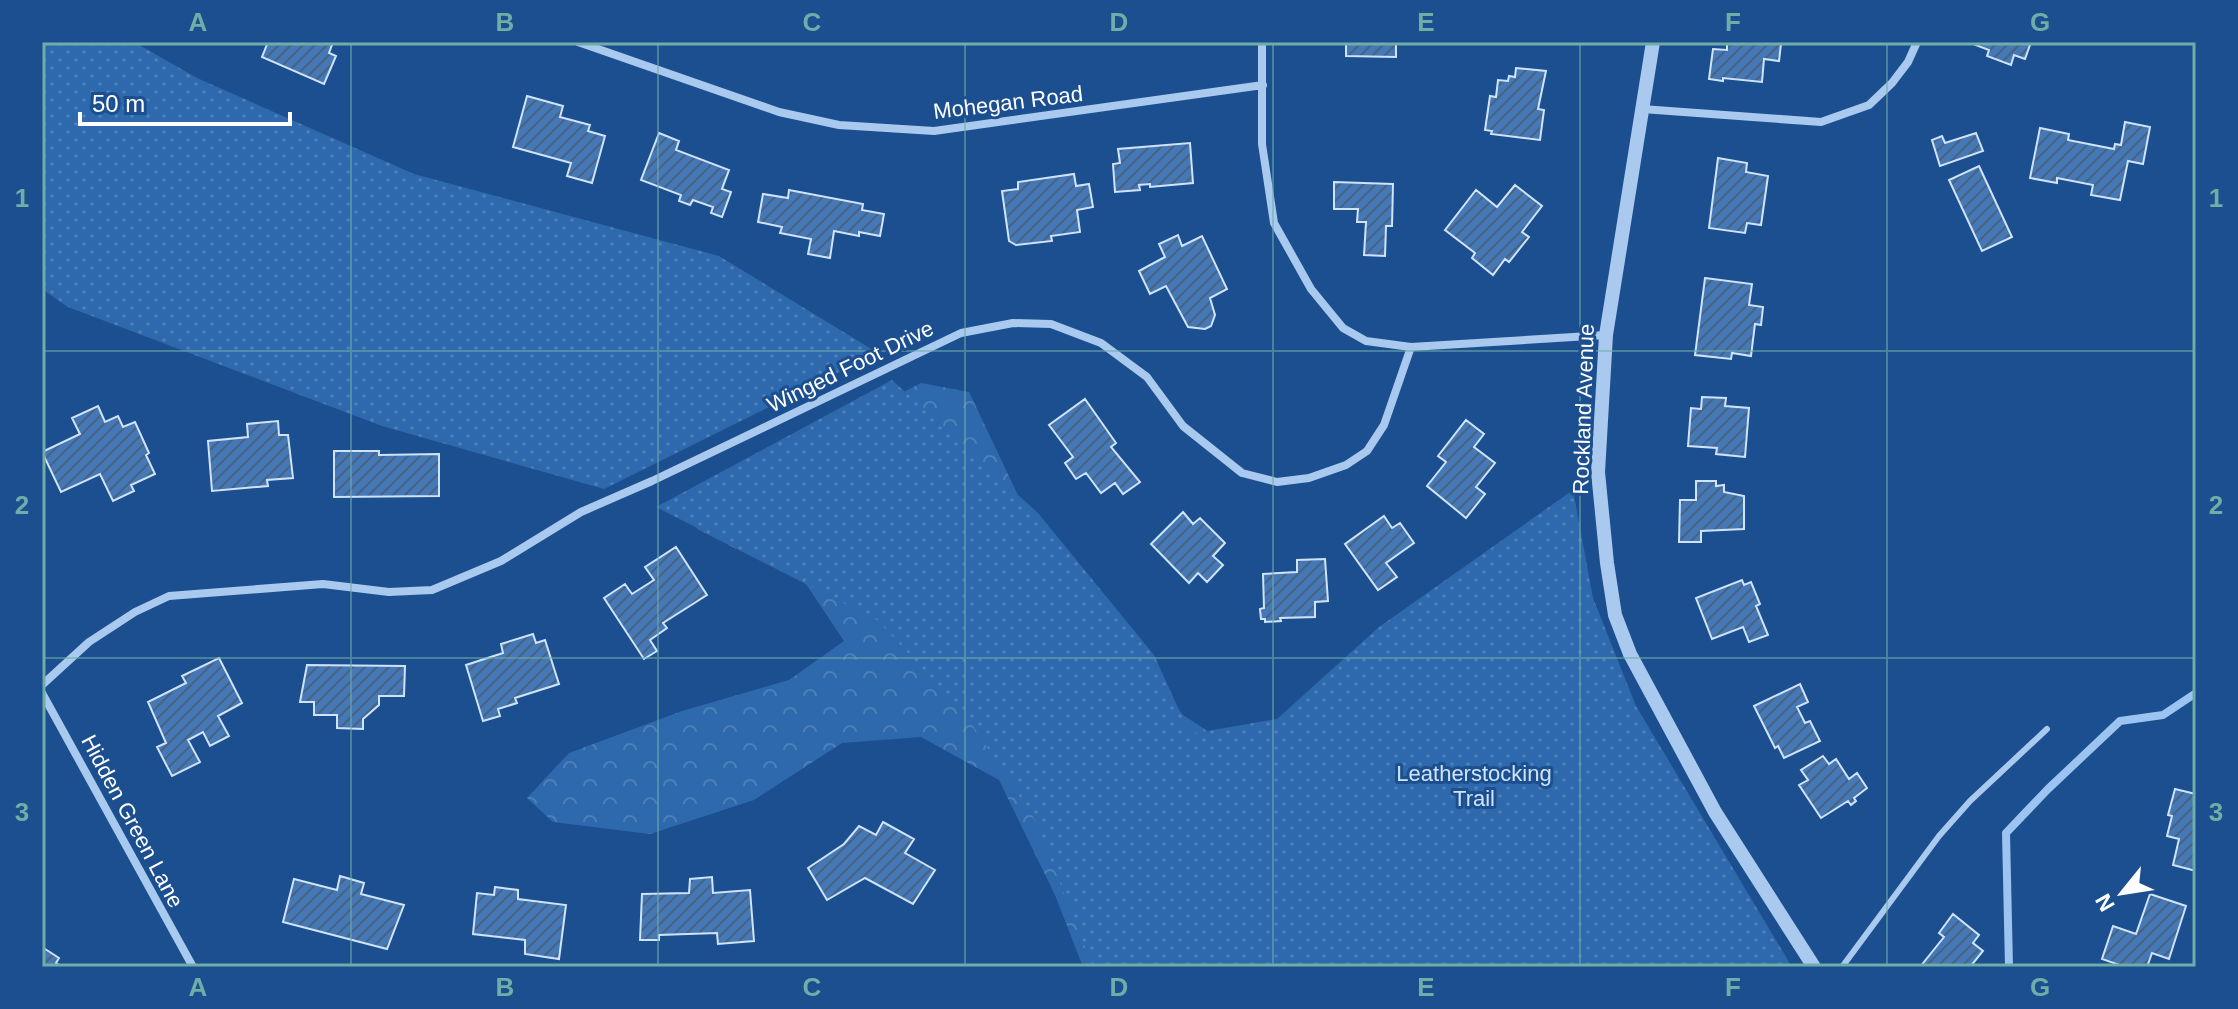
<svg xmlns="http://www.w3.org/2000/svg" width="2238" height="1009" font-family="Arial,sans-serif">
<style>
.forest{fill:url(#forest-crowns)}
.park{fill:url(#park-dots)}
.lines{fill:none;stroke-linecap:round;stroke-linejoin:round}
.stream{stroke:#9cc4f0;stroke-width:8}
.building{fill:url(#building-hatch);stroke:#cfe3fa;stroke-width:2}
.service{stroke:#a9c9ee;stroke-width:6}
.minor{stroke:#a9c9ee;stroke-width:8}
.tertiary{stroke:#a9c9ee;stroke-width:14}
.grid{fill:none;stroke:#6fada8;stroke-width:2;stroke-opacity:0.55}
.labels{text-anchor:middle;stroke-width:6;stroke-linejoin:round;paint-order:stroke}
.street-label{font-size:22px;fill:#fff;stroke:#1b4f8f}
.park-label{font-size:22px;fill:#cfe3fa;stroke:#1b4f8f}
.neatline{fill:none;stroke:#6fada8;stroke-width:3}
.grid-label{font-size:26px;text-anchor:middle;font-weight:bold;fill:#6fada8}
</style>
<defs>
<pattern id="forest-crowns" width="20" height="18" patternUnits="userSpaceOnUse" patternTransform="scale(2)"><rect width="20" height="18" fill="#2e69ad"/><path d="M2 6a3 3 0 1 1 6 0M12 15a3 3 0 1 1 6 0" fill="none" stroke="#4d80b9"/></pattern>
<pattern id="park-dots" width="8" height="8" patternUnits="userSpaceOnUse" patternTransform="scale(2)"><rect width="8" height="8" fill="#2e69ad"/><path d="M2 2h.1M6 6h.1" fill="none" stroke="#4d80b9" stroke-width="1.8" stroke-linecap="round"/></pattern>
<pattern id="building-hatch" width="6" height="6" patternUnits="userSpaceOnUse" patternTransform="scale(2)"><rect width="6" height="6" fill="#4478b7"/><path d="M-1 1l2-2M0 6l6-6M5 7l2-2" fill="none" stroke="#486282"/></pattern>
</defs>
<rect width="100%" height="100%" fill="#1b4f8f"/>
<path class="forest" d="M921 383 969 392 1025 510 1183 715 1232 747 1747 967H1083L1055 895 999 780 921 737 842 743 754 800 650 834 553 822 527 798 569 753 682 711 789 680 844 641 806 584 697 529 695 500Z"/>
<path class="park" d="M42 42H134L197 78 414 174 719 256 878 353 604 489 382 426 68 307 42 289Z
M892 380 1038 513 1154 655 1190 734 1277 719 1379 627 1573 490 1593 598 1636 706 1792 967H1093L1035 820 965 714 877 620 656 507Z"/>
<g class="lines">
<path class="stream" d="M2009 967 2006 833 2048 789 2120 721 2163 715 2196 693"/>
</g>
<path class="building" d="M268 42H333L329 53 336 56 324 84 262 57Z
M1346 42H1399L1396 44V57L1346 56Z
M1727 42H1785V44H1781L1779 61 1764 59 1762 82 1723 78V81L1709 79 1713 49 1727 50Z
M1974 42H2031L2025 59 2014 55 2011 65 1987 56 1989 50 1973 44Z
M1516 68 1546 71 1538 109 1544 110 1540 140 1491 134 1492 131 1485 130 1490 96 1496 97 1498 80 1508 81 1509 76 1515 77Z
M527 96 563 106 560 117 590 125 588 131 605 136 592 183 567 176 571 163 513 147Z
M2125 122 2150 127 2143 164 2128 161 2120 200 2091 195 2093 185 2057 178V183L2030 178 2040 128 2069 134 2068 140 2114 149 2115 144 2121 145Z
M659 133 679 141 676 150 729 170 722 189 731 192 722 217 711 213 713 207 693 200 690 205 679 201 681 195 641 180Z
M1976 133 1983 151 1940 166 1932 140 1942 136 1945 143Z
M1190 143 1193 183 1150 187V184L1139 185 1140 190 1115 192 1113 164 1120 163 1118 149Z
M1718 158 1747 163 1746 172 1768 176 1761 225 1747 223 1745 233 1709 228Z
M1979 166 2012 237 1982 251 1949 180Z
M1074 174 1076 186 1089 184 1093 207 1077 210 1080 232 1051 236 1052 241 1016 245 1009 241 1002 191 1018 189V182Z
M1334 182 1393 184 1392 226H1386L1385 256 1364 255 1366 222H1357L1358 209H1334Z
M1515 185 1542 206 1522 232 1529 237 1509 262 1505 259 1493 275 1472 258 1475 253 1445 230 1476 190 1497 207Z
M789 190 863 204 862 210 884 214 880 236 859 232V236L834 231 830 258 808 254 811 239 780 233 782 227 758 222 763 194 788 198Z
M1178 235 1182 246 1202 236 1227 289 1210 298 1215 315 1211 326 1205 329 1188 327 1166 286 1150 294 1139 271 1165 257 1159 244Z
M1705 278 1752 284 1749 305 1763 307 1761 325 1755 324 1751 356 1732 353 1731 359 1695 355Z
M1702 397 1726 398 1725 406 1749 408 1745 457 1716 454 1717 448 1688 446 1691 408 1701 409Z
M1085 399 1116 443 1111 447 1140 482 1123 494 1115 483 1101 493 1086 473 1076 479 1065 463 1073 457 1049 425Z
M98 406 105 422 118 416 123 427 135 422 149 453 146 455 155 474 131 485 134 491 113 501 100 474 61 492 42 452 80 434 72 418Z
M1466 420 1484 434 1474 447 1495 463 1476 487 1485 494 1466 518 1427 486 1446 462 1438 456Z
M278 421 279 435H288L293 478 267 480 268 486 212 491 208 441 248 437 247 424Z
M334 451H379V455L439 454V496L334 497Z
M1696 481H1716V486L1724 485V492L1744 496V529L1701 531V542H1679L1680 500H1696Z
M1183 512 1193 524 1200 518 1225 543 1213 556 1223 565 1207 582 1198 573 1189 583 1151 544Z
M1384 516 1392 528 1400 523 1414 543 1386 563 1397 577 1378 590 1345 544Z
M676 547 707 595 663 623 667 628 650 640 657 651 644 659 604 598 625 584 632 594 654 580 645 567Z
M1325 559 1328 601 1315 602V617L1280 618 1281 621 1265 622V619H1261L1260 609 1264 608 1263 574 1297 572V560Z
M1742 580 1744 585 1751 582 1760 604 1756 606 1768 635 1749 642 1743 627 1712 639 1696 598Z
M533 634 536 643 545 640 559 684 515 698 517 703 498 709 500 716 483 721 466 665 503 653 501 644Z
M219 658 242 703 218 716 229 736 210 746 203 732 188 740 200 762 172 776 157 747 166 743 148 702 186 683 182 676Z
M307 665 405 666 404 696H379V705L363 719V729L337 728V715H314V702H300Z
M1800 684 1808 702 1797 707 1805 723 1810 721 1820 741 1784 758 1778 746 1775 748 1754 706Z
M1823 756 1829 764 1836 759 1849 779 1857 773 1867 788 1854 798 1856 801 1851 805 1848 801 1821 818 1799 785 1808 780 1801 770Z
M2175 789 2196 794V871L2173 865 2179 839 2167 836 2172 816 2168 815Z
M883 822 914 839 905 853 935 870 913 904 865 878 827 900 808 868 844 844 859 826 876 835Z
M340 876 364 883 361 894 404 905 387 949 283 922 294 879 337 890Z
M712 877 713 893 750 890 754 941 718 944 717 933 659 935V940H640L642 894 689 893 690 879Z
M495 887 518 890V899L566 905 559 959 525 954V940L473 934 477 893 494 895Z
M2150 894 2186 906 2169 959 2152 953 2147 967H2125L2102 959 2113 926 2136 934Z
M1953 914 1979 935 1973 943 1983 951 1970 967H1920L1944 937 1939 933Z
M42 947 59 958 56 963 62 967H42Z"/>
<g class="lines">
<path class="service" d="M1842 967 1939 836 1970 801 2047 729"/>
<path class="minor" d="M578 42 779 112 839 125 934 131 1263 85
M1262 42V144L1274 223 1311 289 1343 328 1366 341 1411 347 1606 335
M1642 109 1821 122 1869 105 1892 83 1908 62 1917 42
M42 685 89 642 135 612 169 596 323 584 389 592 432 590 501 561 581 512 652 481 961 333 1013 323 1051 324 1101 343 1147 377 1183 426 1242 473 1277 482 1309 478 1346 465 1367 451 1384 425 1411 347
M42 693 193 967"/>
<path class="tertiary" d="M1653 42 1606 335 1598 472 1607 563 1615 615 1630 654 1715 812 1814 967"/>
</g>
<path class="grid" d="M351 42V967M658 42V967M965 42V967M1273 42V967M1580 42V967M1887 42V967M42 351H2196M42 658H2196"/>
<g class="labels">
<g class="street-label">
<text transform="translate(1008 102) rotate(-7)" y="8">Mohegan Road</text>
<text transform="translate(850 366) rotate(-26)" y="8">Winged Foot Drive</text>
<text transform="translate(1583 409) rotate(-88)" y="8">Rockland Avenue</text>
<text transform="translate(133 821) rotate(62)" y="8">Hidden Green Lane</text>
</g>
<g class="park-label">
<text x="1474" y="781">Leatherstocking<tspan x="1474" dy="25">Trail</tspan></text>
</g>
</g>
<rect width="2238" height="1009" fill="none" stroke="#1b4f8f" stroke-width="88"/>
<g transform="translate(2122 893) rotate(240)" stroke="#1b4f8f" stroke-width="6" paint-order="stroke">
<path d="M0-6L14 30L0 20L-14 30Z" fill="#ffffff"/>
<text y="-12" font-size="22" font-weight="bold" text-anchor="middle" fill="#ffffff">N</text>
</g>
<path d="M80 112v12h210v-12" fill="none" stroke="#ffffff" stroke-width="4"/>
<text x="92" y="112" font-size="24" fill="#ffffff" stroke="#1b4f8f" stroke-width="6" paint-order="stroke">50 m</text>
<rect x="44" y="44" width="2150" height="921" class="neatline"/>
<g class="grid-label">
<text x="198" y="31">A</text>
<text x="505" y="31">B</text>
<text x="812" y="31">C</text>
<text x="1119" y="31">D</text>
<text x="1426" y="31">E</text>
<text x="1733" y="31">F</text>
<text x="2040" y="31">G</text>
<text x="22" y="207">1</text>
<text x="2216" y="207">1</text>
<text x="22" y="514">2</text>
<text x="2216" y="514">2</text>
<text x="22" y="821">3</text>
<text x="2216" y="821">3</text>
<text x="198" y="996">A</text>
<text x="505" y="996">B</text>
<text x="812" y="996">C</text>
<text x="1119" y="996">D</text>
<text x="1426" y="996">E</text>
<text x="1733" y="996">F</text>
<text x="2040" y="996">G</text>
</g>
</svg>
